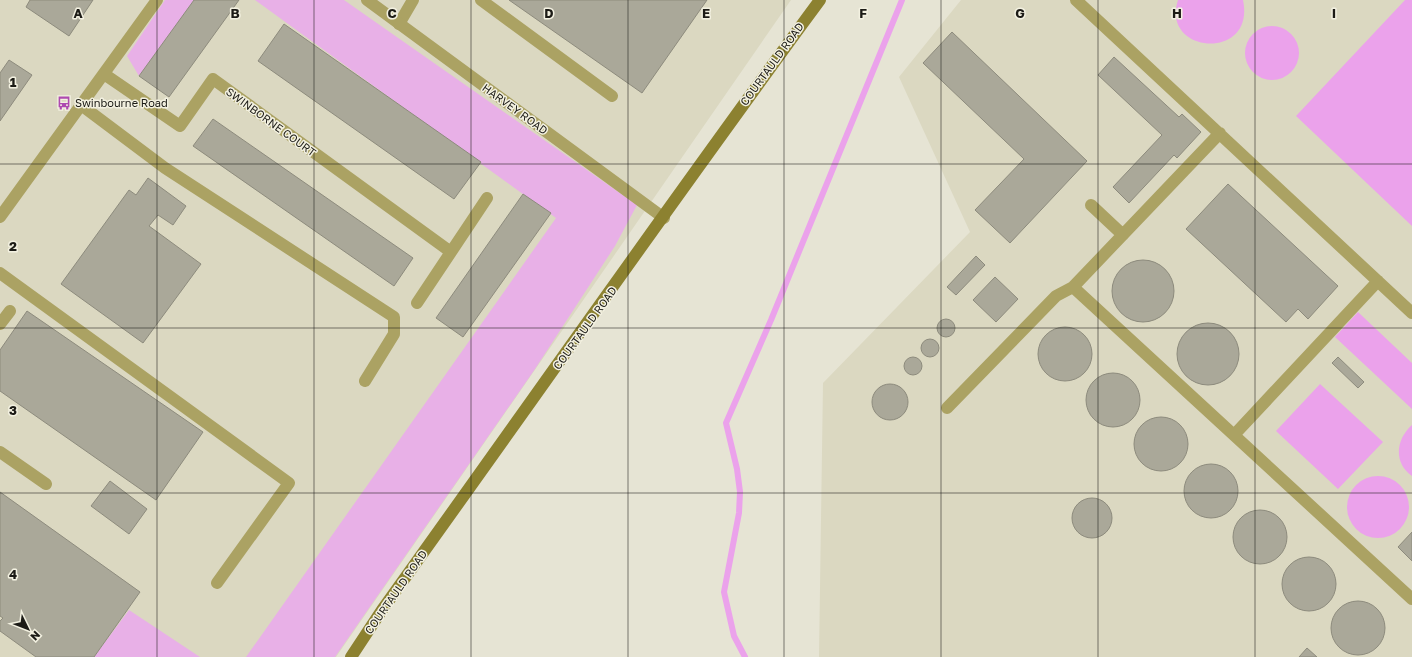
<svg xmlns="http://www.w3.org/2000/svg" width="1412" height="657" font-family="'Golos Text',sans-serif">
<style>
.built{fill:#dbd8c1}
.green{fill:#e8b0e7}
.water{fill:#eba2eb}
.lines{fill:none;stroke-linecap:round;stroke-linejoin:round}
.stream{stroke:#eba2eb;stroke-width:6}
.building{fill:#aaa899;stroke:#8d8b7d}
.lane{stroke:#aba263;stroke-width:12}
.street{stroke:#aba263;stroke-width:12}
.secondary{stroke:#8c8130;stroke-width:12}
.grid{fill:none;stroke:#1c1b16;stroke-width:1;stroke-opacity:0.55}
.labels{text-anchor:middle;stroke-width:3;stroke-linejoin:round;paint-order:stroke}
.street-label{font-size:11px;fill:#1c1b16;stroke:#f3f1e1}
.poi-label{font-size:11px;fill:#1c1b16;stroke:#f3f1e1;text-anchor:start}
.grid-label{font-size:13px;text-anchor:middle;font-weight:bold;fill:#1c1b16;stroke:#f3f1e1;stroke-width:3;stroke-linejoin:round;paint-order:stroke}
</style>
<rect width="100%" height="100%" fill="#e6e4d4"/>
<path class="built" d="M0 0H791L336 657H0Z
M961 0H1412V657H819L823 383 970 232 899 77Z"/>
<path class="green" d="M165 0H194L139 76 127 56Z
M255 0H344L637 205 615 246 535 369 335 657H246L556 218Z
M129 610 200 657H94Z"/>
<path class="water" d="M1178 0H1243C1256 62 1160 54 1178 0Z
M1405 0H1412V226L1296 116Z
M1245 53a27 27 0 1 1 54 0a27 27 0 1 1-54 0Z
M1358 312 1412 363V409L1335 337Z
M1320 384 1383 442 1338 489 1276 431Z
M1412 425V476C1393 463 1396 439 1412 425Z
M1347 507a31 31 0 1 1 62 0a31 31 0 1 1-62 0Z"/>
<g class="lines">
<path class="stream" d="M745 657 734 636 724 592 739 513 740 492 737 469 726 423 771 320 902 0"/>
</g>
<path class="building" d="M30 0H93L69 36 26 7Z
M194 0H239L169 97 139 76Z
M509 0H707L642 93Z
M284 24 481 162 454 199 258 61Z
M952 32 1087 161 1010 243 975 210 1024 159 923 63Z
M1114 57 1179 117 1182 114 1201 132 1177 158 1174 155 1129 203 1113 187 1162 135 1098 75Z
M9 60 32 75 0 121V73Z
M213 119 413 258 394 286 193 146Z
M148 178 186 206 173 225 158 215 149 226 201 264 143 343 61 284 129 190 136 195Z
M1228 184 1338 286 1308 319 1298 309 1286 322 1186 229Z
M523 194 551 213 463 337 436 318Z
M976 256 985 265 956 295 947 287Z
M1112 291a31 31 0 1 1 62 0a31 31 0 1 1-62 0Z
M995 277 1018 299 996 322 973 300Z
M27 311 203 432 156 500 0 391V350Z
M937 328a9 9 0 1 1 18 0a9 9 0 1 1-18 0Z
M1177 354a31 31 0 1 1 62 0a31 31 0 1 1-62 0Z
M1038 354a27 27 0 1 1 54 0a27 27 0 1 1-54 0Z
M921 348a9 9 0 1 1 18 0a9 9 0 1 1-18 0Z
M904 366a9 9 0 1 1 18 0a9 9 0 1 1-18 0Z
M1338 357 1364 382 1358 388 1332 363Z
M1086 400a27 27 0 1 1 54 0a27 27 0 1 1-54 0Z
M872 402a18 18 0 1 1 36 0a18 18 0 1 1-36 0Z
M1134 444a27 27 0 1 1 54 0a27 27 0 1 1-54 0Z
M1184 491a27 27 0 1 1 54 0a27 27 0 1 1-54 0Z
M110 481 147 509 129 534 91 506Z
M0 492 140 592 94 657H36L0 631V621L3 618 0 616Z
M1072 518a20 20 0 1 1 40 0a20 20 0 1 1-40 0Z
M1233 537a27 27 0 1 1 54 0a27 27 0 1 1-54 0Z
M1412 532V561L1398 547Z
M1282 584a27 27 0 1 1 54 0a27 27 0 1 1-54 0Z
M1331 628a27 27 0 1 1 54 0a27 27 0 1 1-54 0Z
M1307 648 1317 657H1299Z"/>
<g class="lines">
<path class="lane" d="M481 0 612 96
M1076 0 1412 313
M399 24 413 0
M104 74 180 126 213 79 451 252
M81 105 165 168 394 317V334L365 381
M1220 133 1073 287 1412 599
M1091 205 1123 235
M0 217 157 0
M0 273 289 483 217 583
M417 303 487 198
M0 324 10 311
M947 408 1056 296 1073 287
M1234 435 1378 281
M0 452 46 484"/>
<path class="street" d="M367 0 664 218"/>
<path class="secondary" d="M351 657 382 610C528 407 671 202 820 0"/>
</g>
<path class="grid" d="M157 0V657M314 0V657M471 0V657M628 0V657M784 0V657M941 0V657M1098 0V657M1255 0V657M0 164H1412M0 328H1412M0 493H1412"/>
<defs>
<g id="bus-bare" transform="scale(1.08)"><path d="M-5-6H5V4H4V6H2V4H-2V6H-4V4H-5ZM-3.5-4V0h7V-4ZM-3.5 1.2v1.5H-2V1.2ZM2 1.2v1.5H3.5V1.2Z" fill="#ae4ab0" stroke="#f3f1e1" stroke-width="2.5" paint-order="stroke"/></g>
</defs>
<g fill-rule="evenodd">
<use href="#bus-bare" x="64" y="103"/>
</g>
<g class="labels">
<g class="street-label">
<text transform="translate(772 64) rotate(-54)" y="4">COURTAULD ROAD</text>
<text transform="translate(515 109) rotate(36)" y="4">HARVEY ROAD</text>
<text transform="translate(271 122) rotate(36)" y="4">SWINBORNE COURT</text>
<text transform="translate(585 328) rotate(-54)" y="4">COURTAULD ROAD</text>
<text transform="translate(396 592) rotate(-55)" y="4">COURTAULD ROAD</text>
</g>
<g class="poi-label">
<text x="75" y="107">Swinbourne Road</text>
</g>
</g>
<g class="grid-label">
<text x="78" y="18">A</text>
<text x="235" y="18">B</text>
<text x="392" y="18">C</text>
<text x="549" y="18">D</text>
<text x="706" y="18">E</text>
<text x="863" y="18">F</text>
<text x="1020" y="18">G</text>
<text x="1177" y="18">H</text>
<text x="1334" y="18">I</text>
<text x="13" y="87">1</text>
<text x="13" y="251">2</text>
<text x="13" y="415">3</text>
<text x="13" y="579">4</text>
</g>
<g transform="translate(28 629) rotate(133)" stroke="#f3f1e1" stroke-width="3" paint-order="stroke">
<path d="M0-3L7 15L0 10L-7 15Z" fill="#1c1b16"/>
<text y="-6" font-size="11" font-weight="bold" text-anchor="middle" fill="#1c1b16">N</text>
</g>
</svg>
